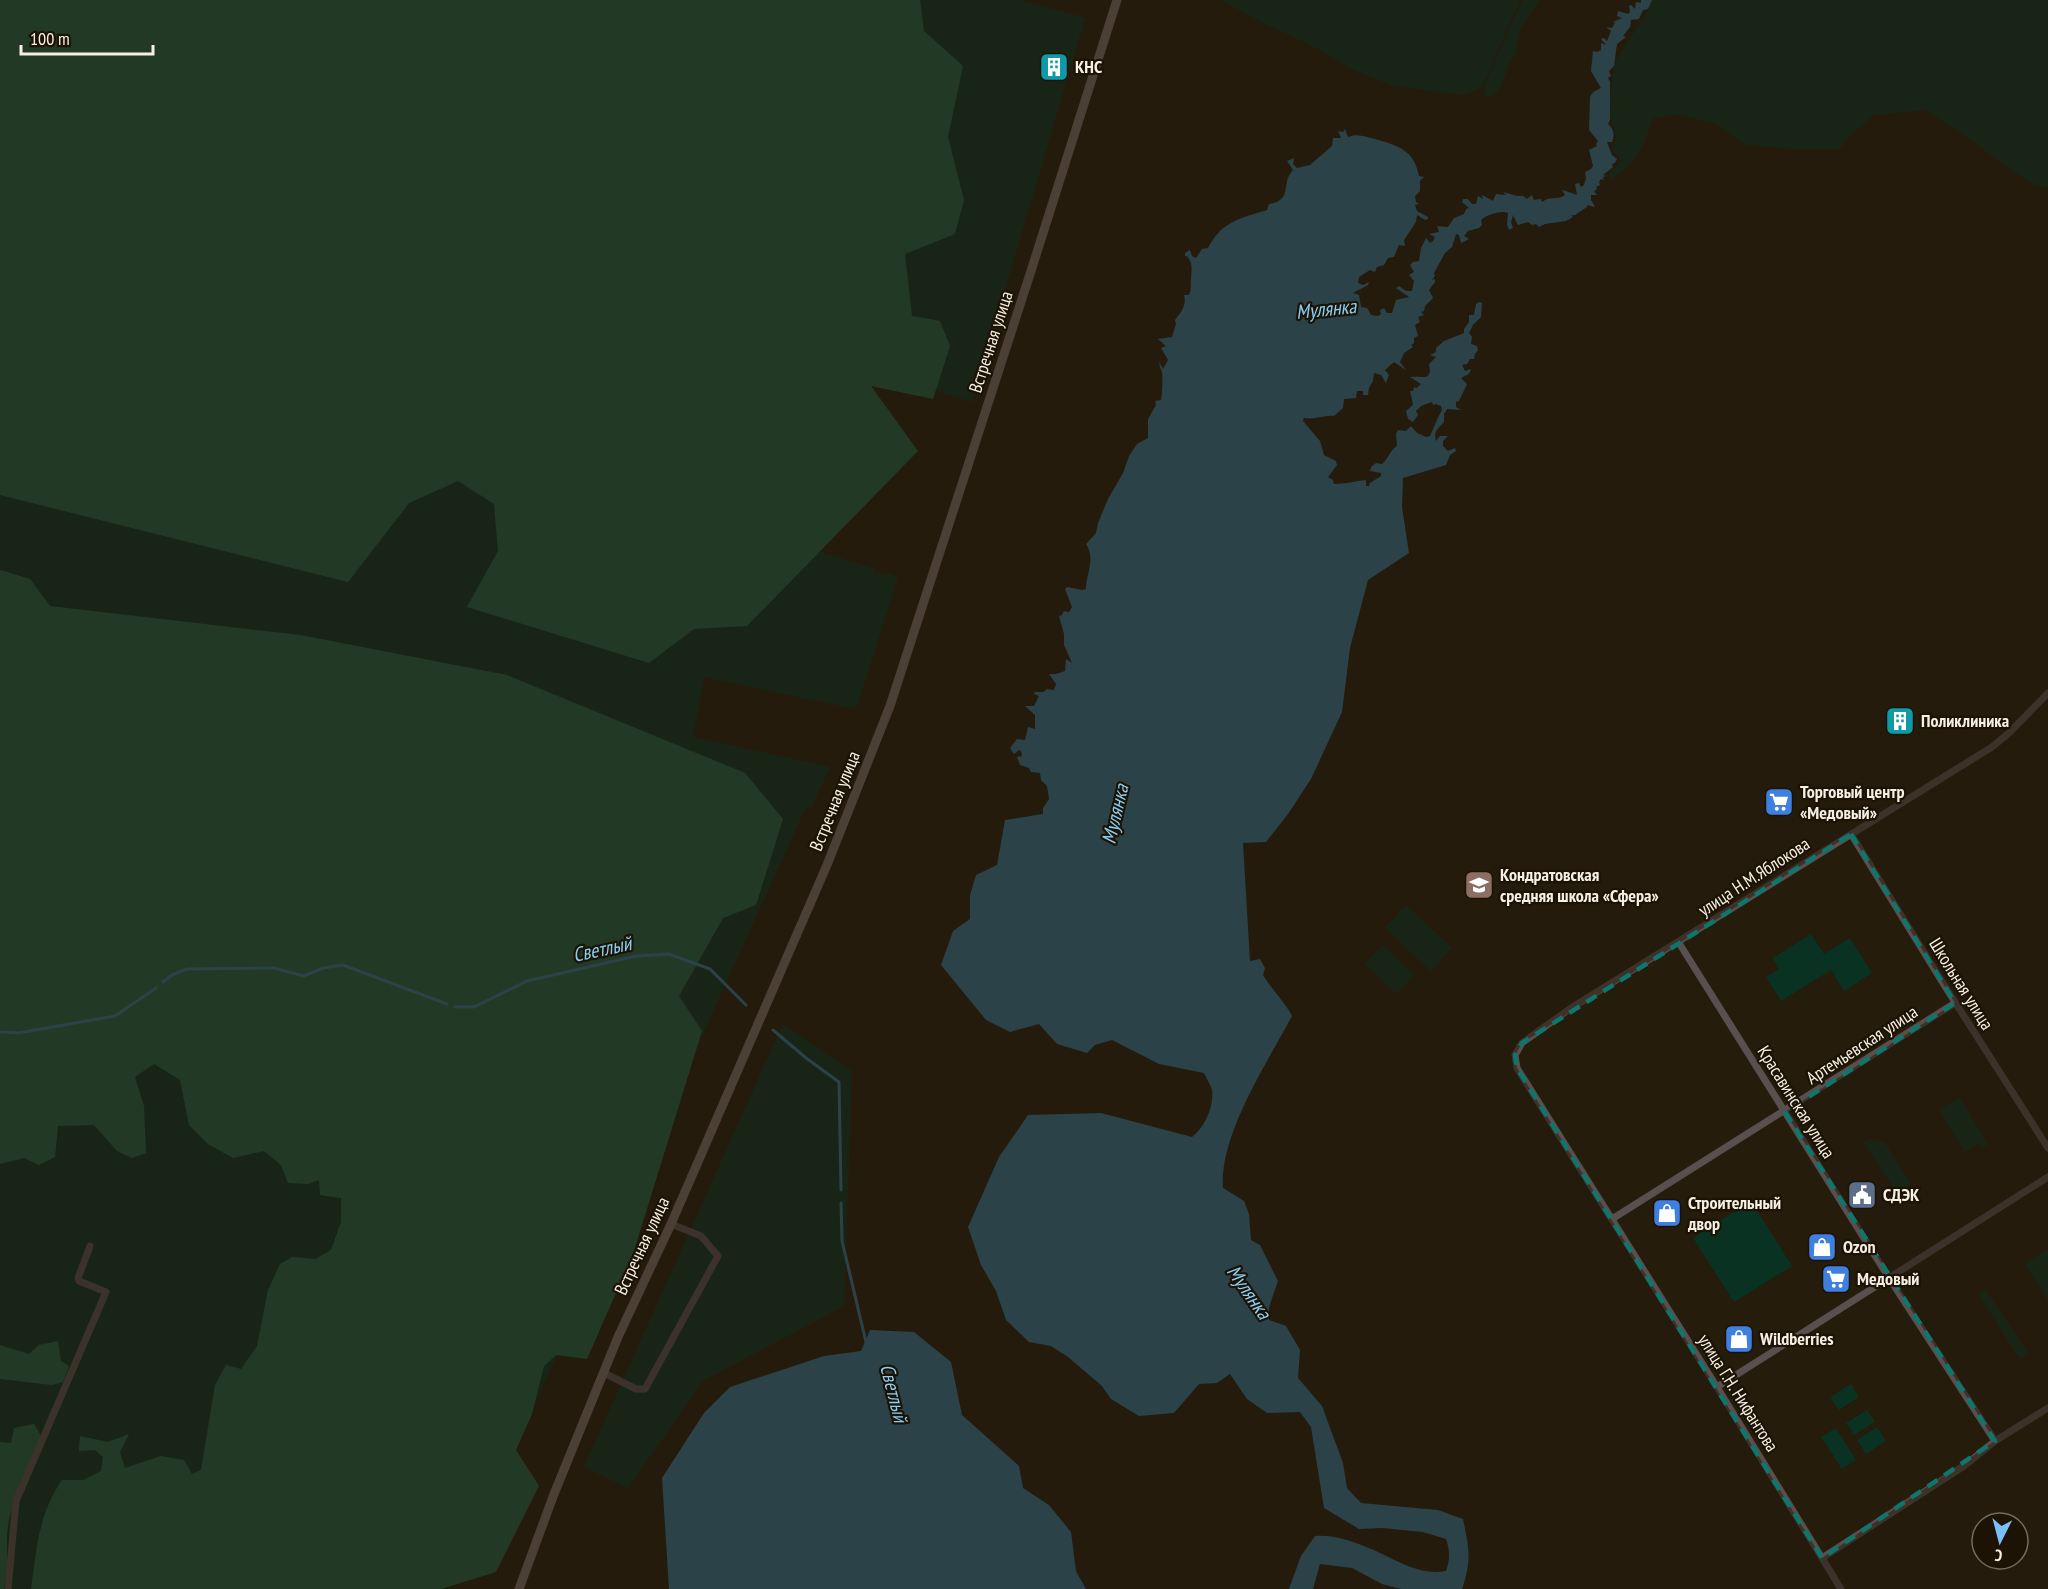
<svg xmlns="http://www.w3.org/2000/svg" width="2048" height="1589" font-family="'PT Sans Narrow',sans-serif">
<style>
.green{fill:#0a3222}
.forest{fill:#1f6044}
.water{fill:#317190}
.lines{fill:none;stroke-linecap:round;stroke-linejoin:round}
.stream{stroke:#317190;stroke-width:3}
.minor{stroke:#594f4e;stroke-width:7}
.secondary{stroke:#7b6b69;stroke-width:9}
.marked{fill:none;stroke:#0f766e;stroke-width:4.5;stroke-dasharray:12 8;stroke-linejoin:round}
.labels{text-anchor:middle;stroke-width:4.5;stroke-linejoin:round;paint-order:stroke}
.poi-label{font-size:18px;font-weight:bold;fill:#f6efe5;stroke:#1c1304;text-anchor:start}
.street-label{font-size:18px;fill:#f6efe5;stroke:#1c1304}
.water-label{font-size:20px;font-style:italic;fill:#88cff5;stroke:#1c1304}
</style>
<rect width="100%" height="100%" fill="#251c0c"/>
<path class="green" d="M0 0H1020L1085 18 972 402 861 365 734 524 875 569 874 572 885 575 887 573 898 577 856 709 704 677 693 737 830 767 811 808 806 807 484 1516 407 1589H0Z
M1221 0H1520L1482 87 1468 94 1462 95 1394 86 1354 70 1309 44 1267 25Z
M1522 0H1540L1520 29 1516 53 1509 64 1501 86 1493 96H1485V84Z
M1652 0H2048V188L2034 185 2000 162 1963 134 1925 110 1874 115 1852 134 1839 149H1794L1746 145 1716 124 1678 114 1653 118C1640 153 1640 159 1609 181L1610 170 1616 167 1620 161 1618 155 1612 151 1616 137 1610 111 1614 63 1647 13Z
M1406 905 1452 948 1431 971 1385 928Z
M1811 934 1824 954 1850 938 1872 973 1844 991 1831 970 1781 1001 1766 977 1779 969 1773 958Z
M1383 945 1414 975 1396 994 1365 964Z
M783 1024 852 1071 844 1306 703 1381 628 1488 584 1467Z
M1960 1098 1988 1144 1982 1148 1979 1143 1965 1152 1939 1110Z
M1870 1139 1885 1143 1911 1184 1897 1193 1863 1142Z
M1751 1201 1792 1266 1734 1302 1693 1238Z
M2048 1249V1300L2025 1264Z
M1985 1289 2028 1353 2020 1359 1978 1294Z
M1851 1384 1859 1397 1839 1410 1830 1397Z
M1867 1410 1875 1422 1854 1435 1846 1423Z
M1877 1427 1886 1441 1866 1454 1857 1440Z
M1836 1428 1856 1460 1842 1469 1821 1437Z"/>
<path class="forest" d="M0 0H920L924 31 963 66 948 137 964 200 955 234 905 254 912 316 940 321 950 346 933 399 871 386 918 451 747 626 694 629 649 663 467 607 498 551 494 504 458 481 409 503 348 582 0 495Z
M0 570 30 579 50 606 300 635 507 675 745 773 783 819 756 905 723 918 679 996 702 1031 633 1254 587 1359 556 1355 544 1366 532 1414 516 1450 539 1486 496 1572 441 1589H31C37 1548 38 1515 62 1480H83L101 1471 103 1457 95 1450 79 1451 80 1436 108 1442 129 1434 120 1452 125 1468 161 1456 184 1460 192 1474 201 1470 215 1385 226 1365 241 1369 257 1346 268 1290 280 1264 292 1257 316 1259 331 1250 341 1222V1198L320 1195 319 1180 308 1184 288 1183 281 1165 264 1151 233 1158 208 1144 189 1125 180 1080 154 1064 135 1077 144 1106 146 1153 132 1158 117 1151 94 1125 58 1126 55 1157 39 1165 24 1158 0 1164Z
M58 1341 61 1361 69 1366 63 1382 52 1385 0 1379V1345L29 1354 39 1345Z
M34 1424 41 1436 17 1490 9 1519 7 1533V1566L4 1589H0V1442L11 1443 14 1428Z"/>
<path class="water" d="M1641 0H1652L1648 9 1643 10 1639 19 1631 20 1630 27 1623 36 1626 37 1617 44 1614 66 1609 71 1611 76 1608 78 1610 82V120L1608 124C1614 129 1615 134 1612 142H1607L1612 155 1617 159 1615 163 1612 164 1613 167 1603 175 1606 176 1603 177 1604 180 1601 179 1599 182 1600 185 1596 187 1597 189 1594 191 1597 195H1591V200L1595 207 1587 205V207L1575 215H1571L1573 217 1566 221 1545 224 1539 227 1536 224 1532 225 1528 222 1518 225 1513 215 1511 222 1513 228 1509 230 1507 225 1508 213C1501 210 1486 215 1481 220L1482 225 1479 228 1468 231 1464 236 1469 239 1461 243 1459 235 1456 234 1452 247 1445 253 1434 273 1435 276 1432 280 1435 279V282L1429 290 1433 298 1425 306 1424 311 1421 312 1424 315 1418 317 1420 322 1415 325 1418 336 1414 338V343L1411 345 1413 347 1404 353 1400 362 1406 370 1394 362 1385 370 1389 375 1386 383 1381 375 1374 373 1373 381 1369 388 1368 395H1363V391H1357L1356 398 1344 399 1343 408 1334 416C1324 415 1315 420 1304 418L1303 421 1320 441 1324 455 1336 461 1337 465 1328 477 1333 480 1334 484C1346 484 1355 481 1366 480V486H1369L1370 483 1381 476V473L1370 471 1371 467 1376 463 1382 464C1389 458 1390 450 1397 446L1396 434 1398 430 1406 431 1411 426 1417 433 1426 437 1430 436C1434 427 1437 419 1442 410L1441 406 1436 404 1433 405 1432 402 1421 406 1416 411 1418 415 1413 422 1408 419 1406 411 1413 405 1410 391H1413L1414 387 1417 388 1421 384 1410 377C1414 376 1426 378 1428 376L1430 372 1429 364 1436 357 1430 355 1436 352V348L1444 341 1464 333V329L1469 322V315H1474L1476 304 1479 302 1482 303 1481 317 1473 325 1469 333 1472 337 1471 344 1477 346 1478 350 1475 354 1474 359H1470L1467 364 1462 365 1465 371 1471 369 1469 374 1461 378 1467 384 1459 401 1456 402V407L1461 410 1447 409 1444 414V422C1439 428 1433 431 1436 441L1440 436H1448L1443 441V446L1448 451 1455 448 1456 451 1450 455 1446 465 1403 478 1402 507 1409 553 1368 580 1350 648 1342 712 1311 779 1288 814 1266 842 1243 843 1250 961 1260 959 1265 968 1263 975C1272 990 1284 1001 1292 1016 1267 1063 1219 1135 1223 1188L1244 1201 1249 1214 1251 1240 1260 1245 1278 1281 1269 1307V1320L1286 1326 1300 1350 1298 1378 1322 1406 1343 1463 1347 1488 1361 1503 1438 1510 1463 1519C1469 1548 1472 1560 1462 1589H1401L1382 1584 1352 1568 1320 1564 1313 1589H1289L1301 1556 1315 1536C1333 1535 1349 1540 1366 1547 1391 1556 1418 1577 1446 1571 1450 1560 1450 1551 1446 1539L1423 1532 1382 1528 1359 1529 1324 1508 1311 1427 1300 1412 1267 1413 1247 1399 1230 1374 1217 1383 1199 1384 1174 1413 1139 1416 1111 1399 1102 1386 1068 1357 1051 1346 1029 1342 1006 1320 996 1291 981 1265 968 1227 999 1157 1028 1115 1101 1113 1192 1137C1205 1127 1214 1107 1212 1090 1211 1085 1206 1078 1204 1073L1159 1064 1112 1040 1095 1045 1087 1053 1057 1044 1039 1024 1010 1032 986 1020 941 965 953 931 970 919V895L976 875 997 865 1005 820 1043 814V808L1049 799 1047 786 1041 780 1040 773 1031 772 1029 768 1020 765 1017 757 1022 756 1021 751 1019 750 1014 754 1010 748 1017 739 1025 740 1028 727 1035 729V715L1025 706H1034L1039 696 1034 694 1035 692H1043L1047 689 1054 690 1056 684 1049 674H1056L1065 671 1066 659 1072 663 1064 645V634L1059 616 1062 615 1064 611 1069 612 1072 607 1065 589 1067 587 1082 590 1086 589C1086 574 1096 559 1086 544L1096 533 1098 523 1108 499 1123 473 1129 456 1137 444 1148 438V419L1156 405 1155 401 1161 400C1162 397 1163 376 1162 372 1161 369 1159 366 1159 362L1163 369 1168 360 1161 348 1166 346 1158 339 1172 337 1176 324 1175 320C1181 312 1187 306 1184 295H1189C1192 288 1190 286 1191 280 1191 270 1194 265 1187 256H1185V253L1190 250 1192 256 1196 258 1202 249 1208 248C1222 221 1241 218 1267 210L1269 204C1294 200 1280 183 1293 170L1287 161 1294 158 1293 164 1297 168 1310 165 1332 146 1333 138H1341L1338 131 1343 132 1345 129 1348 137C1358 133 1365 137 1375 139 1399 146 1414 150 1419 176L1424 177 1420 181V191L1415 196 1416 202 1419 204 1415 205 1417 211 1428 217V219L1425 220 1417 215 1416 222 1404 240 1405 246 1399 245 1394 257 1388 258 1384 265 1377 267 1375 272 1370 270 1359 277 1358 283 1363 285 1369 282 1368 285 1353 293 1359 295 1361 307 1367 308 1371 315 1378 316 1381 314 1380 310 1384 308 1387 313H1392L1396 300 1409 297 1396 288 1399 286 1406 291H1412L1414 281 1409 275 1414 272 1410 265 1413 262 1419 261 1421 248 1426 238 1430 243 1433 241 1435 237 1429 234 1439 232 1437 226 1448 227 1454 218 1464 214 1466 209 1469 208 1462 202 1463 199H1468L1472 204H1476L1478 196 1483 199 1482 195 1493 201 1496 194 1506 195 1503 192 1517 196H1523L1527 199 1532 195 1534 200 1541 199 1542 202C1551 195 1557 201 1565 195L1562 190H1563L1577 195 1575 184 1579 183 1581 187 1584 185 1586 178 1585 172 1591 169 1593 166 1589 150 1597 146 1596 144 1598 141 1589 130 1590 97 1593 92 1601 88 1591 71 1593 51 1597 52 1601 50V43L1606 45 1601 39 1604 38 1607 41 1611 31 1606 27 1612 28 1615 23 1613 22 1622 18 1617 16 1618 11 1628 14 1630 12 1629 6 1631 5 1635 9 1636 2 1641 3Z
M870 1330 914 1332 951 1362 962 1415 1019 1466 1023 1488 1049 1505 1071 1532 1076 1571 1086 1589H669L662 1478 704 1413 730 1387 824 1356 861 1351Z"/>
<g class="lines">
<path class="stream" d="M163 982 172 975 187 969 274 968 304 976 323 968 343 965 447 1004
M455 1007H474L527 981 636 956 669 954 710 969 746 1005
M773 1030 806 1058 839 1082 841 1190
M0 1032 18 1033 115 1016 156 988
M841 1203 842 1241 866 1342"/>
<path class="minor" d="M2048 693 2010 732 1992 747 1571 1008 1522 1043 1515 1055 1517 1068 1717 1387 1822 1558 1964 1466 1995 1441 2048 1408
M1851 834 1946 988 2048 1148
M1679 943 1889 1278 1995 1441
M1612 1219 1955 1003
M604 1373 636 1389H645L718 1256 701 1236 671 1224
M1717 1387 2048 1177
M1822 1558 1841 1589
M8 1589 16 1501 106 1292 79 1281 78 1278 90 1246"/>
<path class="secondary" d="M519 1589 554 1494 618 1337 671 1224 827 865 890 706 1031 271 1117 0"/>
</g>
<path d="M0 0H2048V1589H0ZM1851 834 1955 1003 1785 1112 1995 1441 1822 1558 1517 1068 1515 1055 1522 1043Z" fill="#251c0c" fill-opacity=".55" fill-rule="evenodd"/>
<path class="marked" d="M1851 834 1955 1003 1785 1112 1995 1441 1822 1558 1517 1068 1515 1055 1522 1043Z"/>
<defs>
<g id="building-square" transform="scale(1.5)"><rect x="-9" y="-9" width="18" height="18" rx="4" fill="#0f9aa8" stroke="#1c1304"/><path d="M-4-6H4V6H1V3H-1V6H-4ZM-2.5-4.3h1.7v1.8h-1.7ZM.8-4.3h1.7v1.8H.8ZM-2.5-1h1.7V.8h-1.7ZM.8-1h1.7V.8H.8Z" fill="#fff"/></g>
<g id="supermarket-square" transform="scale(1.5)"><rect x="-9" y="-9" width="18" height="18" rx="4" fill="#3f7fe0" stroke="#1c1304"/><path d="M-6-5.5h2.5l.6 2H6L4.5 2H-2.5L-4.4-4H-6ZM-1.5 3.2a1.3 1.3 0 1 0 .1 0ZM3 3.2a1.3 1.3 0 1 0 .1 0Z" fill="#fff"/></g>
<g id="school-square" transform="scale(1.5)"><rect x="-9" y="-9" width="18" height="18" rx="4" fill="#8d6e63" stroke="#1c1304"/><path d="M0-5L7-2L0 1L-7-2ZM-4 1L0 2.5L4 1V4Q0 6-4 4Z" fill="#fff"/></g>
<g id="civic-square" transform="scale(1.5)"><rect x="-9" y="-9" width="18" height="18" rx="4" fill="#5c6f8a" stroke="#1c1304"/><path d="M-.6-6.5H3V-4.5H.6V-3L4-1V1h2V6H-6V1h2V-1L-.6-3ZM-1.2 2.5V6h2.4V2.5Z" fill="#fff"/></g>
<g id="shop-square" transform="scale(1.5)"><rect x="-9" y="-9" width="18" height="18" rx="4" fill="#3f7fe0" stroke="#1c1304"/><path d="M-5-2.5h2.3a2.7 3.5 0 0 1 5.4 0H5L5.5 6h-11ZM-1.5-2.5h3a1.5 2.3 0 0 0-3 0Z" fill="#fff"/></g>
</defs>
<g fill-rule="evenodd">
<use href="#building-square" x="1054" y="67"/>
<use href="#building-square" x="1900" y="721"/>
<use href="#supermarket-square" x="1779" y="802"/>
<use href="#school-square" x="1479" y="885"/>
<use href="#civic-square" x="1862" y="1195"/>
<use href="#shop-square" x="1667" y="1213"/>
<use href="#shop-square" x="1822" y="1247"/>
<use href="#supermarket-square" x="1836" y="1279"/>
<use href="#shop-square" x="1739" y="1339"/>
</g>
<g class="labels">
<g class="poi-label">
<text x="1075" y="73">КНС</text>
<text x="1921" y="727">Поликлиника</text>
<text x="1800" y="798">Торговый центр<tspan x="1800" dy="21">«Медовый»</tspan></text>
<text x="1500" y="881">Кондратовская<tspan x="1500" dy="21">средняя школа «Сфера»</tspan></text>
<text x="1883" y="1201">СДЭК</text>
<text x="1688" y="1209">Строительный<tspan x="1688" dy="21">двор</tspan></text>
<text x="1843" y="1253">Ozon</text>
<text x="1857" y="1285">Медовый</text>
<text x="1760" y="1345">Wildberries</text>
</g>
<g class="street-label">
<text transform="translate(991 342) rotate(-72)" y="6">Встречная улица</text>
<text transform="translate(835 801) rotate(-68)" y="6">Встречная улица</text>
<text transform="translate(1754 877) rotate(-33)" y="6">улица Н.М.Яблокова</text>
<text transform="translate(1961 984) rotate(58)" y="6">Школьная улица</text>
<text transform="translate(1862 1045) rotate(-33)" y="6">Артемьевская улица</text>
<text transform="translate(1796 1102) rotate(58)" y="6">Красавинская улица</text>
<text transform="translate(642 1246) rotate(-65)" y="6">Встречная улица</text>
<text transform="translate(1738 1393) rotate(58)" y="6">улица Г.Н. Нифантова</text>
</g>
<g class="water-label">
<text transform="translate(1326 309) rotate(-6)" y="7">Мулянка</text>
<text transform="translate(1115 814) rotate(-77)" y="7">Мулянка</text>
<text transform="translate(602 949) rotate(-12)" y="7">Светлый</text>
<text transform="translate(1249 1292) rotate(55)" y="7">Мулянка</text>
<text transform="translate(894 1393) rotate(76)" y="7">Светлый</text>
</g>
</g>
<g transform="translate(2000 1541) rotate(186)"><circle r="28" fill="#1c1304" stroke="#736b5e" stroke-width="1.5"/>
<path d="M0-4.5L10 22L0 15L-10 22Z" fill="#7abff8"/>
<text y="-9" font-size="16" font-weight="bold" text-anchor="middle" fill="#f6efe5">С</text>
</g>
<path d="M21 45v9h132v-9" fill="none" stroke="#f6efe5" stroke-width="3"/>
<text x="30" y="45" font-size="18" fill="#f6efe5" stroke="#1c1304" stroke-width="4.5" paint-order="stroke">100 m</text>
</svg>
